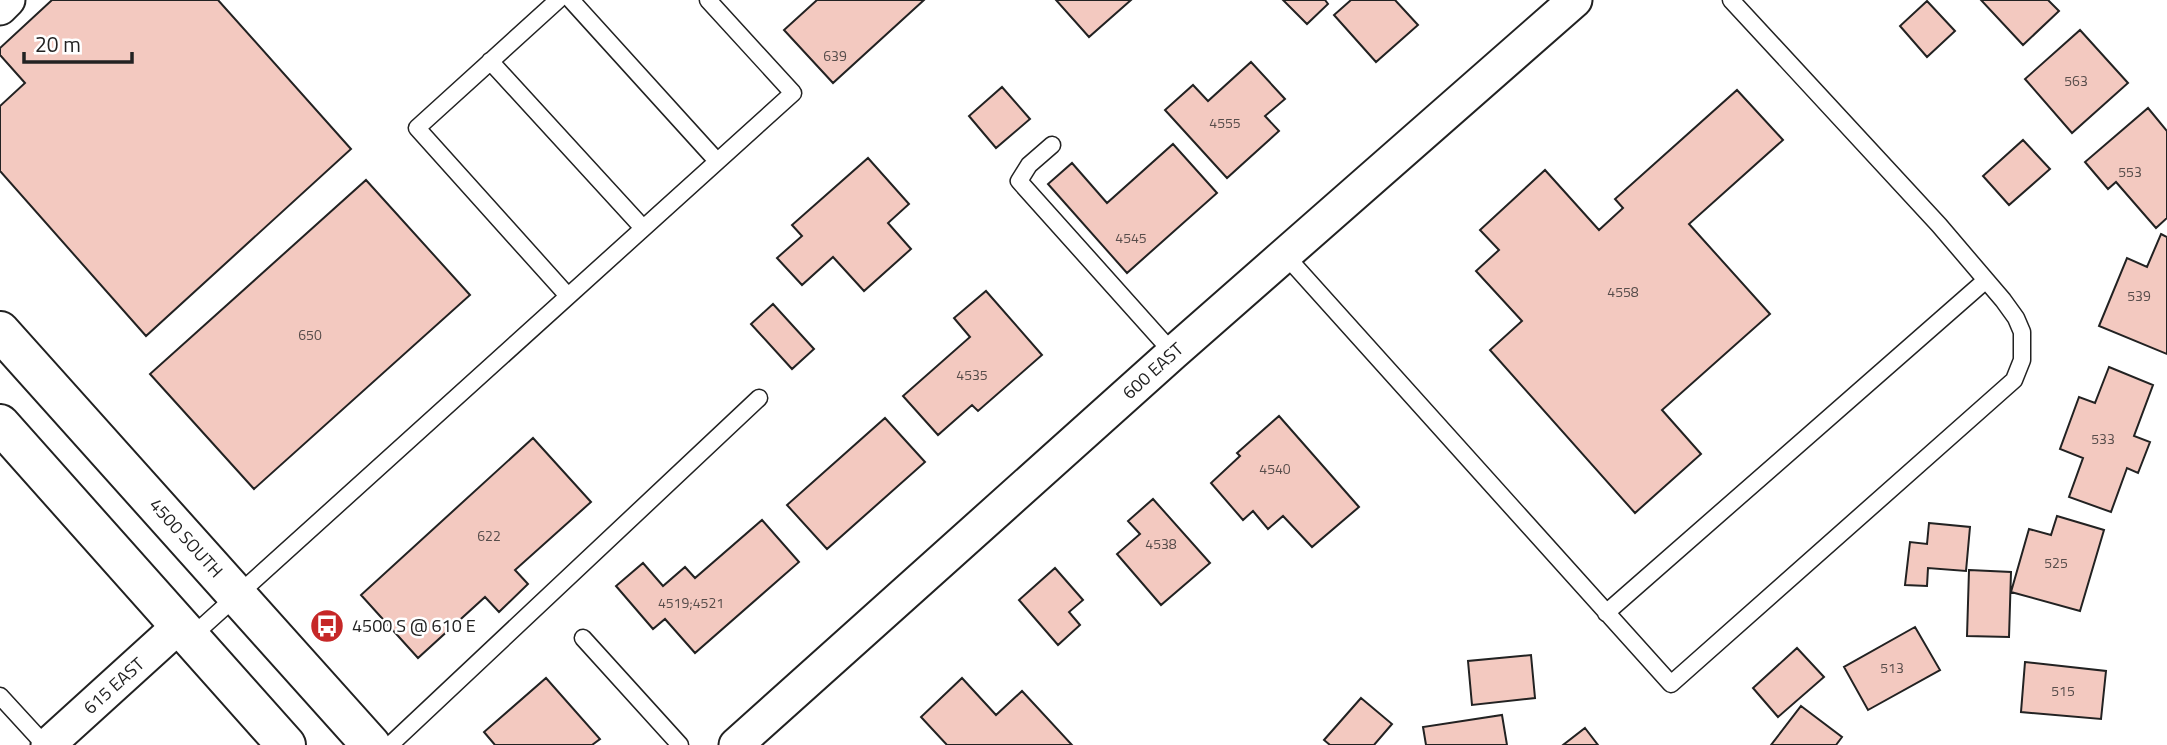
<svg xmlns="http://www.w3.org/2000/svg" width="2167" height="745" font-family="'Titillium Web',sans-serif">
<style>
.building{fill:#f3c9c0;stroke:#222;stroke-width:2}
.lines{fill:none;stroke-linecap:round;stroke-linejoin:round}
.lane-casing{stroke:#222;stroke-width:19}
.street-casing{stroke:#222;stroke-width:37}
.primary-casing{stroke:#222;stroke-width:42}
.lane{stroke:#fff;stroke-width:16}
.street{stroke:#fff;stroke-width:33}
.primary{stroke:#fff;stroke-width:38}
.labels{text-anchor:middle;stroke-width:5;stroke-linejoin:round;paint-order:stroke}
.number-label{font-size:14px;fill:#564c4a}
.street-label{font-size:18px;fill:#222;stroke:#fff}
.poi-label{font-size:18px;fill:#222;stroke:#fff;text-anchor:start}
</style>
<rect width="100%" height="100%" fill="#fff"/>
<path class="building" d="M52 0H218L351 149 146 336 0 171V106L25 83 0 55V48Z
M817 0H924L833 83 784 30Z
M1056 0H1131L1089 37Z
M1283 0H1325L1328 4 1307 24Z
M1351 0H1395L1418 25 1376 62 1334 15Z
M1981 0H2048L2059 11 2023 45Z
M1927 1 1955 31 1927 57 1900 26Z
M2080 30 2128 83 2072 133 2025 79Z
M1251 62 1285 99 1265 116 1279 131 1227 178 1165 110 1193 85 1208 101Z
M1002 87 1030 119 996 148 969 116Z
M1737 90 1783 140 1689 224 1770 314 1662 410 1701 454 1635 513 1490 350 1522 321 1476 271 1499 250 1480 230 1545 170 1599 230 1623 208 1615 199Z
M2148 108 2167 131V218L2156 228 2116 182 2108 189 2085 162Z
M2023 140 2050 169 2009 205 1983 176Z
M1173 144 1217 193 1127 273 1048 184 1072 163 1107 203Z
M868 158 909 204 888 223 911 249 864 291 833 257 802 285 777 258 802 236 792 225Z
M366 180 470 295 254 489 150 374Z
M2161 234 2167 237V354L2099 326 2127 258 2147 267Z
M986 291 1042 355 978 411 972 405 938 435 903 396 970 337 954 318Z
M773 304 814 349 792 369 751 324Z
M2109 367 2153 385 2134 436 2150 442 2138 473 2127 468 2111 512 2069 497 2083 458 2060 449 2079 397 2095 403Z
M1279 416 1359 507 1312 547 1283 516 1268 529 1253 511 1243 520 1211 483 1240 456 1237 453Z
M885 418 925 462 827 549 787 505Z
M533 438 591 502 515 570 528 584 499 612 485 597 418 658 361 595Z
M1153 499 1210 563 1161 605 1117 554 1140 534 1128 521Z
M2057 516 2104 530 2080 611 2011 592 2029 529 2051 535Z
M762 520 799 562 695 653 665 619 653 629 616 586 643 563 663 586 685 567 695 578Z
M1929 523 1970 527 1966 571 1928 568 1927 586 1905 585 1910 542 1927 544Z
M1055 568 1083 600 1069 612 1080 625 1058 645 1019 600Z
M1969 570 2011 572 2009 637 1967 636Z
M1915 627 1940 670 1868 710 1844 667Z
M1797 648 1824 677 1778 717 1753 688Z
M1531 655 1535 698 1472 705 1468 661Z
M2025 662 2106 671 2101 719 2021 712Z
M546 678 600 739 592 745H495L484 732Z
M962 678 996 715 1022 691 1072 745H947L921 717Z
M1361 698 1392 724 1374 745H1330L1324 740Z
M1801 706 1842 737 1836 745H1771Z
M1502 715 1507 745H1426L1423 727Z
M1585 728 1598 745H1563Z"/>
<g class="lines">
<g class="lane-casing">
<path id="lane" d="M558 0 417 128 568 296
M571 0 717 161
M490 61 643 228
M1052 145 1029 165 1019 181 1173 353
M1285 255 1671 684 2014 380 2022 360V332L2016 318 2003 300 1939 225 1731 0
M1606 613 1986 280
M190 638 793 93 708 0
M583 638 680 745
M0 696 45 745
M390 745 759 398"/>
</g>
<g class="street-casing">
<path id="street" d="M0 8 8 0
M48 745 179 626
M736 745 1173 353 1575 0"/>
</g>
<g class="primary-casing">
<path id="primary" d="M0 331 371 745
M0 424 286 745"/>
</g>
<use href="#lane" class="lane"/>
<use href="#street" class="street"/>
<use href="#primary" class="primary"/>
</g>
<defs>
<g id="bus-disc" transform="scale(1.75)"><circle r="9.5" fill="#c62828" stroke="#fff"/><path d="M-5-6H5V4H4V6H2V4H-2V6H-4V4H-5ZM-3.5-4V0h7V-4ZM-3.5 1.2v1.5H-2V1.2ZM2 1.2v1.5H3.5V1.2Z" fill="#fff"/></g>
</defs>
<g fill-rule="evenodd">
<use href="#bus-disc" x="327" y="626"/>
</g>
<g class="labels">
<g class="number-label">
<text x="835" y="61">639</text>
<text x="2076" y="86">563</text>
<text x="1225" y="128">4555</text>
<text x="2130" y="177">553</text>
<text x="1131" y="243">4545</text>
<text x="1623" y="297">4558</text>
<text x="2139" y="301">539</text>
<text x="310" y="340">650</text>
<text x="972" y="380">4535</text>
<text x="2103" y="444">533</text>
<text x="1275" y="474">4540</text>
<text x="489" y="541">622</text>
<text x="1161" y="549">4538</text>
<text x="2056" y="568">525</text>
<text x="691" y="608">4519;4521</text>
<text x="1892" y="673">513</text>
<text x="2063" y="696">515</text>
</g>
<g class="street-label">
<text transform="translate(1153 371) rotate(-42)" y="6">600 EAST</text>
<text transform="translate(186 538) rotate(48)" y="6">4500 SOUTH</text>
<text transform="translate(114 686) rotate(-42)" y="6">615 EAST</text>
</g>
<g class="poi-label">
<text x="352" y="632">4500 S @ 610 E</text>
</g>
</g>
<path d="M24 52v10h108v-10" fill="none" stroke="#222222" stroke-width="3.5"/>
<text x="35" y="52" font-size="21" fill="#222222" stroke="#ffffff" stroke-width="5" paint-order="stroke">20 m</text>
</svg>
